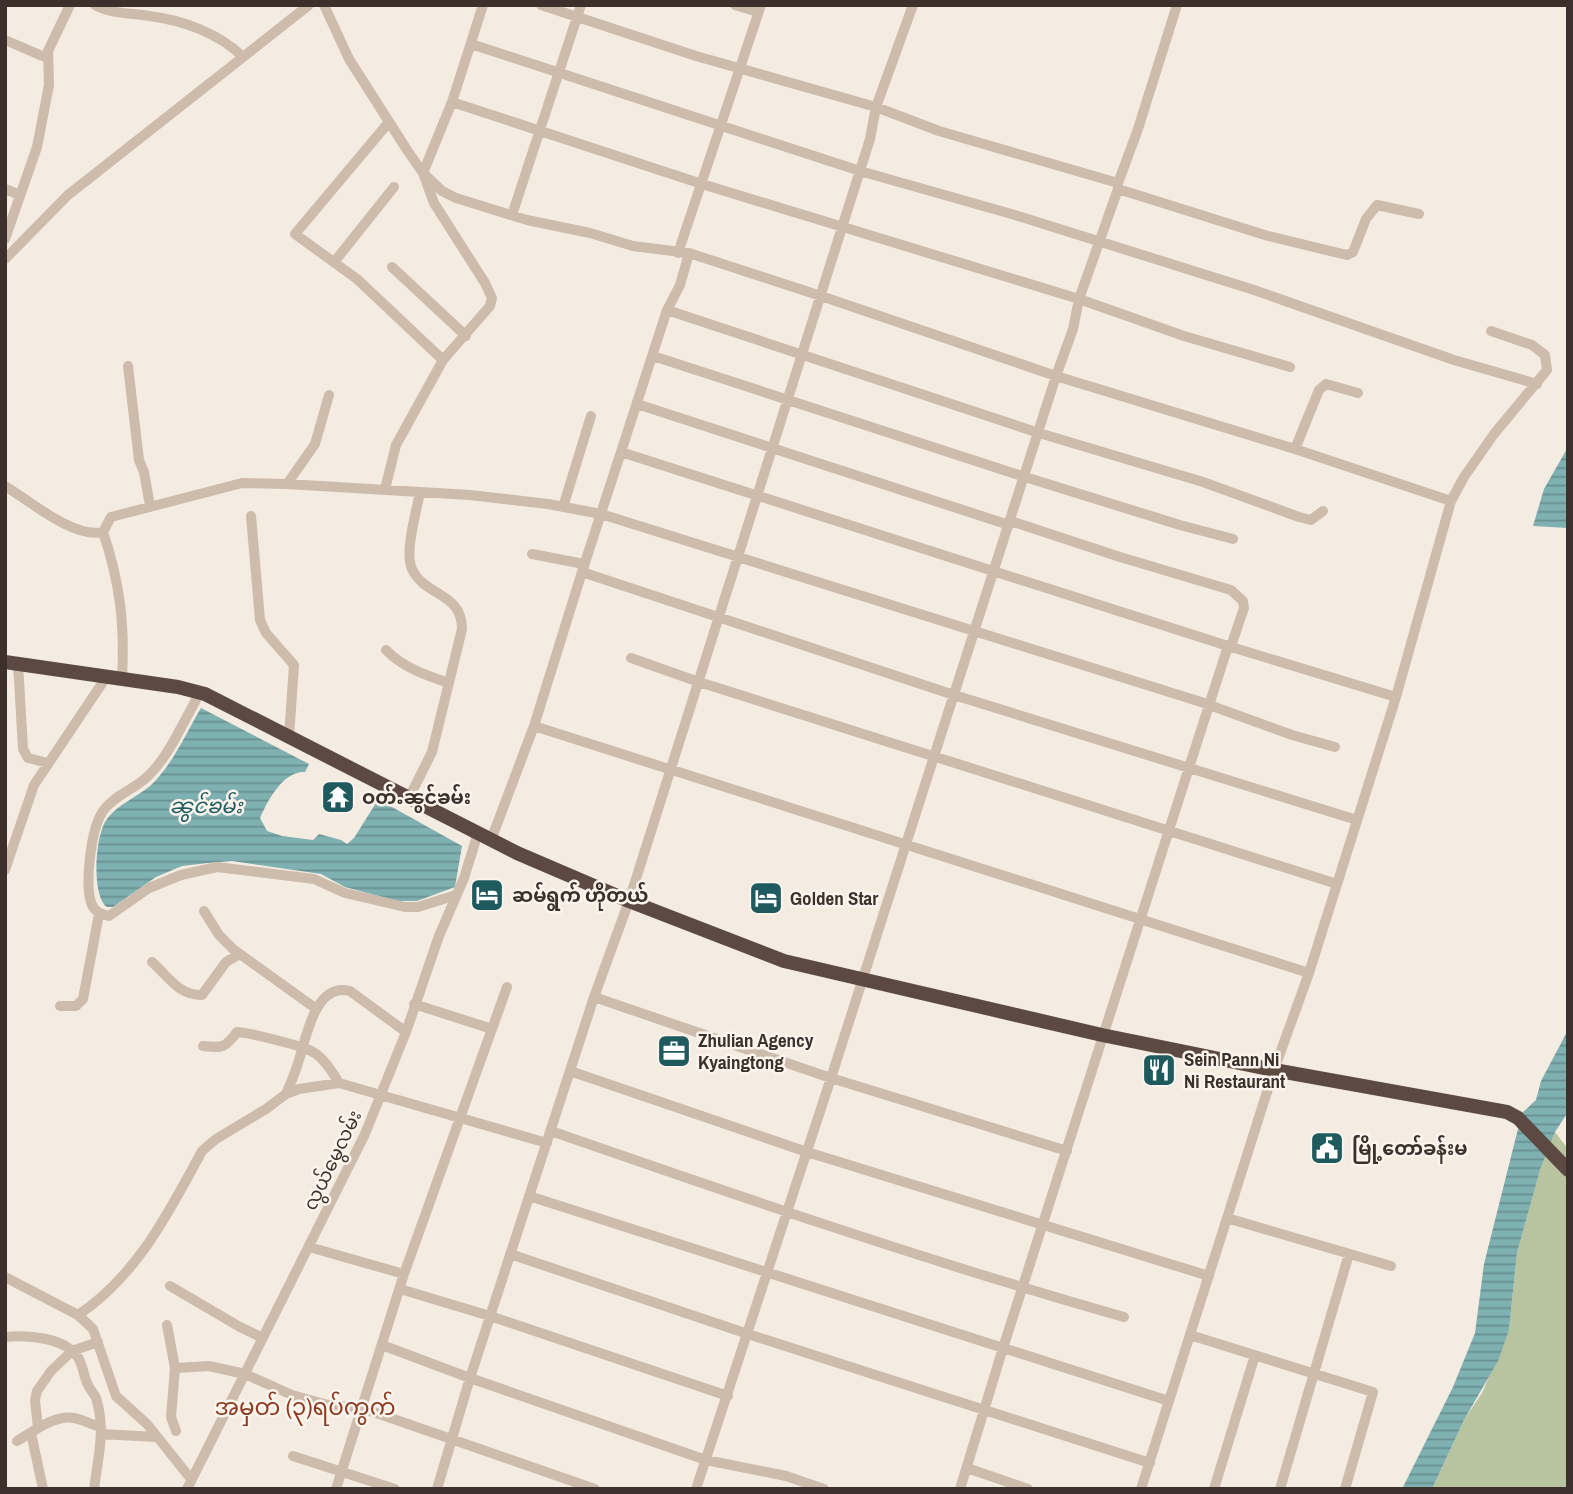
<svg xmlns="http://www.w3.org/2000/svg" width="1573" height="1494" font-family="'Archivo Narrow','Noto Sans Myanmar',sans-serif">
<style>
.green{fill:#b8c4a0}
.water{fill:url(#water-rules)}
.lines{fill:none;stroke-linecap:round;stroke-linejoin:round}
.minor{stroke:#cdbbac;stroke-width:10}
.highway{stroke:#5c4a42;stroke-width:14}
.labels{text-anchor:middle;stroke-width:5;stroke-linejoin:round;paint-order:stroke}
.poi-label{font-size:19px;font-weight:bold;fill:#3b302b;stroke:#fbf5ee;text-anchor:start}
.street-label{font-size:19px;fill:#3b302b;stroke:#fbf5ee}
.water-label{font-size:21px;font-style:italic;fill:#1f5a5e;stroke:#fbf5ee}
.quarter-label{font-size:23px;fill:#8c3b22;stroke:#fbf5ee}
</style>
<defs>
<pattern id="water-rules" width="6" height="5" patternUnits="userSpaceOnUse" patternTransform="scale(1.75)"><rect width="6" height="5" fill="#7fb0b2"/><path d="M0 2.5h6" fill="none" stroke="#699091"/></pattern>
</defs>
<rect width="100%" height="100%" fill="#f4ebe1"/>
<path class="green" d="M1555 1132 1568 1149V1489H1432L1464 1420 1482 1393 1509 1330 1517 1253 1540 1170Z"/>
<path class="water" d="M1568 447V528L1533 526 1544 489Z
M201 708 309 764 305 772C283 771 268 800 260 818L267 831 282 836 313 840 319 834 341 840 347 844 354 838 376 803 383 802 462 846 455 887 417 901H397L345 887 321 874 232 861 208 863 182 866 156 877 113 907H107C91 896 95 834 107 819 117 805 137 797 150 786 172 766 186 733 201 708Z
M1568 1030V1112L1555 1132 1540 1170 1517 1253 1509 1330 1498 1361 1464 1420 1432 1489H1402L1453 1387 1475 1333 1484 1264 1522 1113 1536 1100 1541 1081Z"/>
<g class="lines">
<path class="minor" d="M95 5C110 14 131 13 149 16 182 20 219 33 243 57
M324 5 349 59 407 150 423 173 442 191 456 198 527 220 590 233 633 246 689 253 821 296 1056 376 1295 449 1451 501
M541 5 696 56 876 107 939 131 1118 183V189L1079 299 1073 329 1056 376 831 1078 696 1489
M735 5 758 12
M5 40 47 58
M471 44 860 171 1015 215 1254 290 1454 360 1537 384
M452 102 702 184 1079 299 1184 336 1290 367
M389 122 295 234 357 279 443 360
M1118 183 1137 132 1177 5
M5 189 20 195
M1118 189 1268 236 1347 255 1353 252 1366 219 1377 205 1419 214
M512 215 581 5
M5 239 37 147 49 85 48 51 70 5
M678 253 761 5
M5 259 68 195 309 5
M335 261 394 187
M392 267 466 336
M667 310 1039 433 1203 482 1299 517 1311 520 1323 511
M653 356 1025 477 1180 525 1233 539
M128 366 139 460 144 472 150 506
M637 404 1009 525
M1295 449 1319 390 1326 384 1358 393
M621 452 1228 646 1396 697
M287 484 315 444 329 395
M5 486C30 501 74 539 103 532L111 517 242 483 287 484 470 495 548 504 601 514 1201 702 1292 735 1335 747
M385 489 396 445 443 360 490 306 492 298 485 283 434 203 423 173 452 102 483 5
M563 507 591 416
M251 516 260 620 266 633 294 665 289 737
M1011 521 1120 557 1231 590 1243 601 1244 608 1231 646
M103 532C120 582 125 625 122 678
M532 554 584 564
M582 572 954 695 1357 820
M386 650C404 668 425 675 449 683
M631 658 699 682 1337 884
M18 663 23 749 28 758 48 763
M200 693C185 718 170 755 149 775 136 789 114 795 103 811 91 828 84 886 92 905 96 913 102 914 109 916L149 888 181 875 217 867 314 879 345 893 405 907H418L456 895
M534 726 1309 973
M409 798 432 752 462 629C462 592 425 597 412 569 404 552 417 510 420 492
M491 840 534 726 582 572 667 310 680 285 689 253
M5 870 34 785 107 676
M204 911 219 935 233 949 315 1008
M152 962C169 977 178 995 202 995L226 962 240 954
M594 997 831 1078 1067 1151
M414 1004 492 1029
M60 1006H76L83 999 99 914
M203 1046C223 1048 225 1048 237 1032 251 1033 263 1037 276 1040 313 1050 319 1049 339 1083
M570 1071 807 1152 1209 1276
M286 1094C290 1084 295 1074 298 1063 306 1040 314 982 350 991L406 1032
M551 1131C741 1197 930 1262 1124 1317
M529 1196 1169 1401
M1227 1218 1391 1266
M309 1247 404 1274
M510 1254 748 1334 1150 1463
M5 1277 78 1315C137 1276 169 1212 202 1151L216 1139 266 1109 286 1094 299 1089 339 1083 547 1143
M170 1286 240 1327 263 1338
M400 1289 490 1316 728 1396
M78 1315 93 1329 116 1396 147 1424 191 1479
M167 1325 175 1368 171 1417 176 1431
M1190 1335 1373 1392 1345 1489
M5 1337C28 1335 66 1337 79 1359 83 1367 84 1377 88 1385 90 1390 94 1393 96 1398 106 1429 98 1458 94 1489
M382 1345 470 1378 706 1460 786 1476 824 1489
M175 1368 209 1366 245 1374 292 1395 328 1405 362 1408 595 1489
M38 1428 35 1400 37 1391 51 1371 72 1351 98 1342
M31 1433 43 1489
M101 1434 156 1437
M17 1441C33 1432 55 1414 74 1418 82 1419 91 1425 101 1427
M293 1456 395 1489
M967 1468 1028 1489
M187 1489 365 1134 406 1032 439 936 464 878 478 833
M336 1489 404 1274 507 987
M437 1489 470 1378 594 997 629 901 870 139 876 107 913 5
M960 1489 1003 1348 1228 646
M1141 1489 1274 1070 1309 973 1396 697 1451 501 1464 477 1494 434 1547 370 1545 355 1532 345 1491 331
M1214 1489 1255 1355
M1280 1489 1349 1254"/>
<path class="highway" d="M5 662 178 687 205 694 517 853 629 901 784 961 1102 1035 1274 1070 1507 1112 1518 1118 1568 1170"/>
</g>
<defs>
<g id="temple-square" transform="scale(1.75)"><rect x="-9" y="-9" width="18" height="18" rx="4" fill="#1f5a5e" stroke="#fbf5ee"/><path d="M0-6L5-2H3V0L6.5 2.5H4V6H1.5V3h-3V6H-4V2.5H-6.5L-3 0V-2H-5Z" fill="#fff"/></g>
<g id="hotel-square" transform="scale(1.75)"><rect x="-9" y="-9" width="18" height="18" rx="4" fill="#1f5a5e" stroke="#fbf5ee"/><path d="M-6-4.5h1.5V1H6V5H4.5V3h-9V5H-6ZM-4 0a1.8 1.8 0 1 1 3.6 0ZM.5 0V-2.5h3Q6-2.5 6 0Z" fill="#fff"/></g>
<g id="office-square" transform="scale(1.75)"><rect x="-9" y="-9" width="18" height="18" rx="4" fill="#1f5a5e" stroke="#fbf5ee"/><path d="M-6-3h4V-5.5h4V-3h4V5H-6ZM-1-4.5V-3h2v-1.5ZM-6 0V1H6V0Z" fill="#fff"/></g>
<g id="restaurant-square" transform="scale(1.75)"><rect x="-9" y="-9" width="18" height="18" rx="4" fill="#1f5a5e" stroke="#fbf5ee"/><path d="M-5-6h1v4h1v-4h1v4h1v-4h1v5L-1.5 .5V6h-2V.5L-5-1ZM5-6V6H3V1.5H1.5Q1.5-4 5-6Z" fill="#fff"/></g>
<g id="civic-square" transform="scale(1.75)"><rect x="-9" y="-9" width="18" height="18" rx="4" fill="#1f5a5e" stroke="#fbf5ee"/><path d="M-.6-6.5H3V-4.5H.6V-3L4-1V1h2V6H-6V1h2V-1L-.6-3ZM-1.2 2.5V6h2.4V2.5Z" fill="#fff"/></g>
</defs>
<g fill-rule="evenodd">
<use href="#temple-square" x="338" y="797"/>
<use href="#hotel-square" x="487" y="895"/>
<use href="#hotel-square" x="766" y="898"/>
<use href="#office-square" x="674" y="1051"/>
<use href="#restaurant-square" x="1159" y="1070"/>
<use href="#civic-square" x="1327" y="1148"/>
</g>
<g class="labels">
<g class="poi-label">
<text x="362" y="804">ဝတ်ႉၼွင်ၶမ်း</text>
<text x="512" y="902">ဆမ်ရွက် ဟိုတယ်</text>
<text x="790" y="905">Golden Star</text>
<text x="698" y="1047">Zhulian Agency<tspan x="698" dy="22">Kyaingtong</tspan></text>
<text x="1184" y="1066">Sein Pann Ni<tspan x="1184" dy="22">Ni Restaurant</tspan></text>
<text x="1352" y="1155">မြို့တော်ခန်းမ</text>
</g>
<g class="street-label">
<text transform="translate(332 1160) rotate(-64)" y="7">လွယ်မွေလမ်း</text>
</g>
<g class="water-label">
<text x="206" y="813">ၼွင်ၶမ်း</text>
</g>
<g class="quarter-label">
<text x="305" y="1415">အမှတ် (၃)ရပ်ကွက်</text>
</g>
</g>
<rect width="1573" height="1494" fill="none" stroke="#3b302b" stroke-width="14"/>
</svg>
